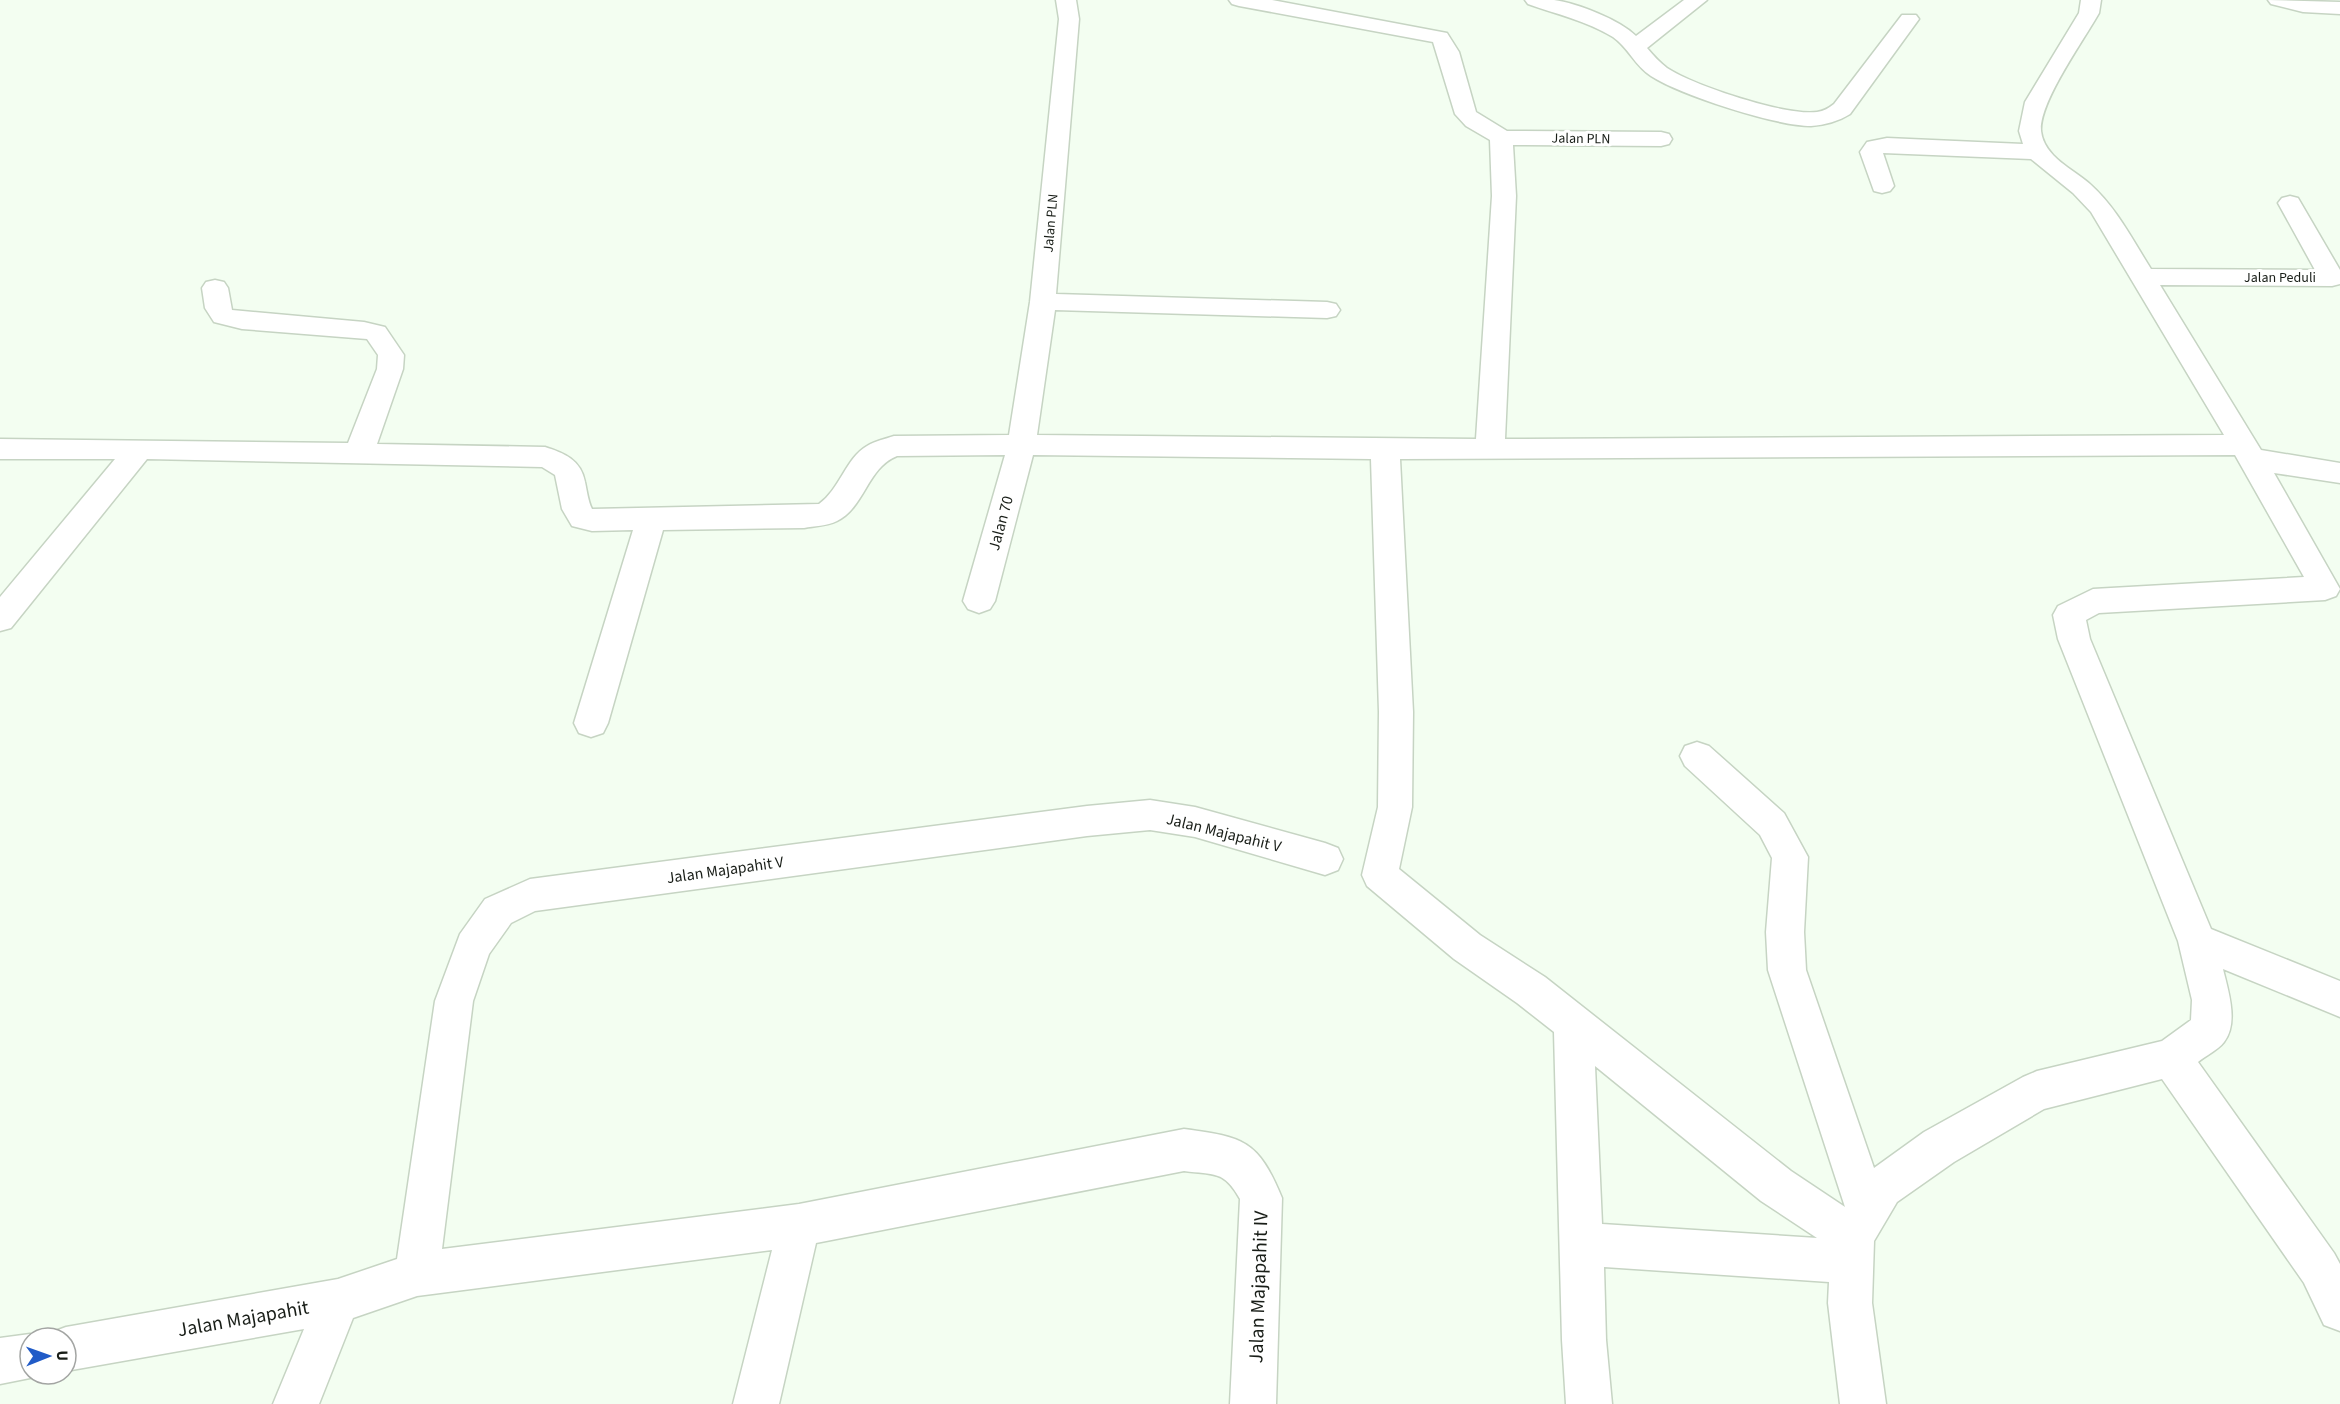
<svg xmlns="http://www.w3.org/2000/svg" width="2340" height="1404" font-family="'Source Sans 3',sans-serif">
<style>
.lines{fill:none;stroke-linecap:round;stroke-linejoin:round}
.minor-casing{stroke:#c6d4c3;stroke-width:3}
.minor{fill:#fff;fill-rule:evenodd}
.labels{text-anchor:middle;stroke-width:6;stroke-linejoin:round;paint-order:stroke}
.far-street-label{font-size:14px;fill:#191e18;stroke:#fff}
.street-label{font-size:16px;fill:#191e18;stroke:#fff}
.near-street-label{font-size:20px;fill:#191e18;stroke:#fff}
</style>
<rect width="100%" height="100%" fill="#f3fef1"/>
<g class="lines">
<g class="minor-casing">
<path id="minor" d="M1056 0H1076L1079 19 1056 294 1327 302 1336 304 1340 310 1336 316 1327 318 1055 310 1037 435 1476 439 1492 196 1490 140 1466 126 1455 114 1433 42 1239 6 1232 4 1229 0H1272L1447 33 1459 52 1476 112 1507 131 1661 132 1669 134 1672 139 1669 144 1661 146 1513 145 1516 196 1505 439 2224 435 2091 212 2073 193 2031 159 1883 153 1894 186 1890 191 1882 193 1874 191 1860 152 1867 142 1887 138 2023 144 2019 131 2025 102 2079 13 2081 0H2101L2099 13C2084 40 2039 102 2041 131 2044 157 2073 169 2090 184 2116 207 2132 239 2151 269L2315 270 2278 203 2282 198 2290 196 2298 198 2340 270V284L2332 286 2160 285 2261 450 2340 463V483L2274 473 2340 589 2336 596 2325 600 2099 613 2086 620 2090 639 2211 929 2340 981V1017L2223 969C2228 990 2239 1023 2224 1042 2218 1050 2205 1056 2198 1062L2334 1253 2340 1264V1331L2324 1325 2304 1283 2162 1079 2044 1109 1954 1162 1897 1202 1874 1241 1872 1303 1886 1404H1840L1828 1303 1829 1282 1604 1267 1606 1340 1612 1404H1566L1562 1340 1554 1032 1517 1003 1454 959 1367 886 1362 875 1378 807 1379 712 1371 459 1033 455 995 601 990 609 979 613 968 609 963 601 1005 455 897 456C867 468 865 507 837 521 827 526 814 526 804 528L663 530 608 723 603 733 591 737 579 733 574 723 633 530 592 531 572 526 562 509 555 475 542 467 147 459 11 628 0 631V597L115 459H0V439L348 443 377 369 378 355 367 339 242 329 214 322 205 308 202 288 206 282 215 280 224 282 228 288 232 310 364 322 385 327 404 355 403 369 377 444 545 447C564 453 581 460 585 482 587 491 588 501 592 509L819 504C840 489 846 458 867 446 875 441 885 439 894 436L1009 435 1030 302 1059 19ZM2235 455 2304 577 2093 589 2058 606 2053 615 2058 639 2178 941 2192 1000 2191 1020 2162 1041 2037 1071 2023 1077 1924 1132 1874 1168 1806 970 1804 932 1808 857 1784 813 1709 746 1697 742 1685 746 1680 756 1685 766 1760 835 1772 858 1766 932 1768 970 1845 1207 1791 1171 1545 977 1480 935 1399 869 1412 807 1413 712 1400 459ZM1595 1066 1761 1201 1817 1238 1602 1224Z
M1525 0C1534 0 1544 0 1554 0 1577 3 1620 20 1636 36L1684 0H1707L1647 48C1653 55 1659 62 1667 68 1695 86 1785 116 1817 112 1824 111 1829 108 1834 104L1902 15H1916L1919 19 1850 114C1839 121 1825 125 1811 126 1776 126 1680 95 1651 76 1635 66 1628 47 1613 37 1587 21 1556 14 1528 4Z
M2268 0 2340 2V14L2303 12 2271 4Z
M1150 800 1195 807 1325 843 1338 848 1343 859 1338 870 1325 875 1195 837 1150 830 1087 836 535 911 511 923 489 954 473 1001 442 1249 799 1204 1184 1129C1244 1137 1258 1140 1282 1198L1276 1404H1230L1240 1199C1224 1170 1214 1175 1184 1171L816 1243 779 1404H733L772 1250 417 1296 353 1318 319 1404H273L304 1329 66 1371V1338H48L50 1333 66 1327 338 1279 397 1259 435 1001 460 934 485 899 530 879 1087 806Z
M30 1334 41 1338H30V1374H41L30 1378 0 1384V1338Z"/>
</g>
<use href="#minor" class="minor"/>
</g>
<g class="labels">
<g class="far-street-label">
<text transform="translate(1581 138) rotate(1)" y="5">Jalan PLN</text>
<text transform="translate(1050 223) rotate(-85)" y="5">Jalan PLN</text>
<text x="2280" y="282">Jalan Peduli</text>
</g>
<g class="street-label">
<text transform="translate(1000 523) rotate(-75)" y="6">Jalan 70</text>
<text transform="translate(1224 832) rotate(14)" y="6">Jalan Majapahit V</text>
<text transform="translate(725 869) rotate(-8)" y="6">Jalan Majapahit V</text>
</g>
<g class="near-street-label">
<text transform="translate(1258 1287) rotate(-88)" y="7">Jalan Majapahit IV</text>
<text transform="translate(243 1318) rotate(-10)" y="7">Jalan Majapahit</text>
</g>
</g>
<g transform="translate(48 1356) rotate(89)"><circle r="28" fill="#ffffff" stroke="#a3a5a3" stroke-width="1.5"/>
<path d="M0-4.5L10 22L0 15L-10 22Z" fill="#205bc7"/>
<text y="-9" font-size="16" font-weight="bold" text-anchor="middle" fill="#191e18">U</text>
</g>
</svg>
